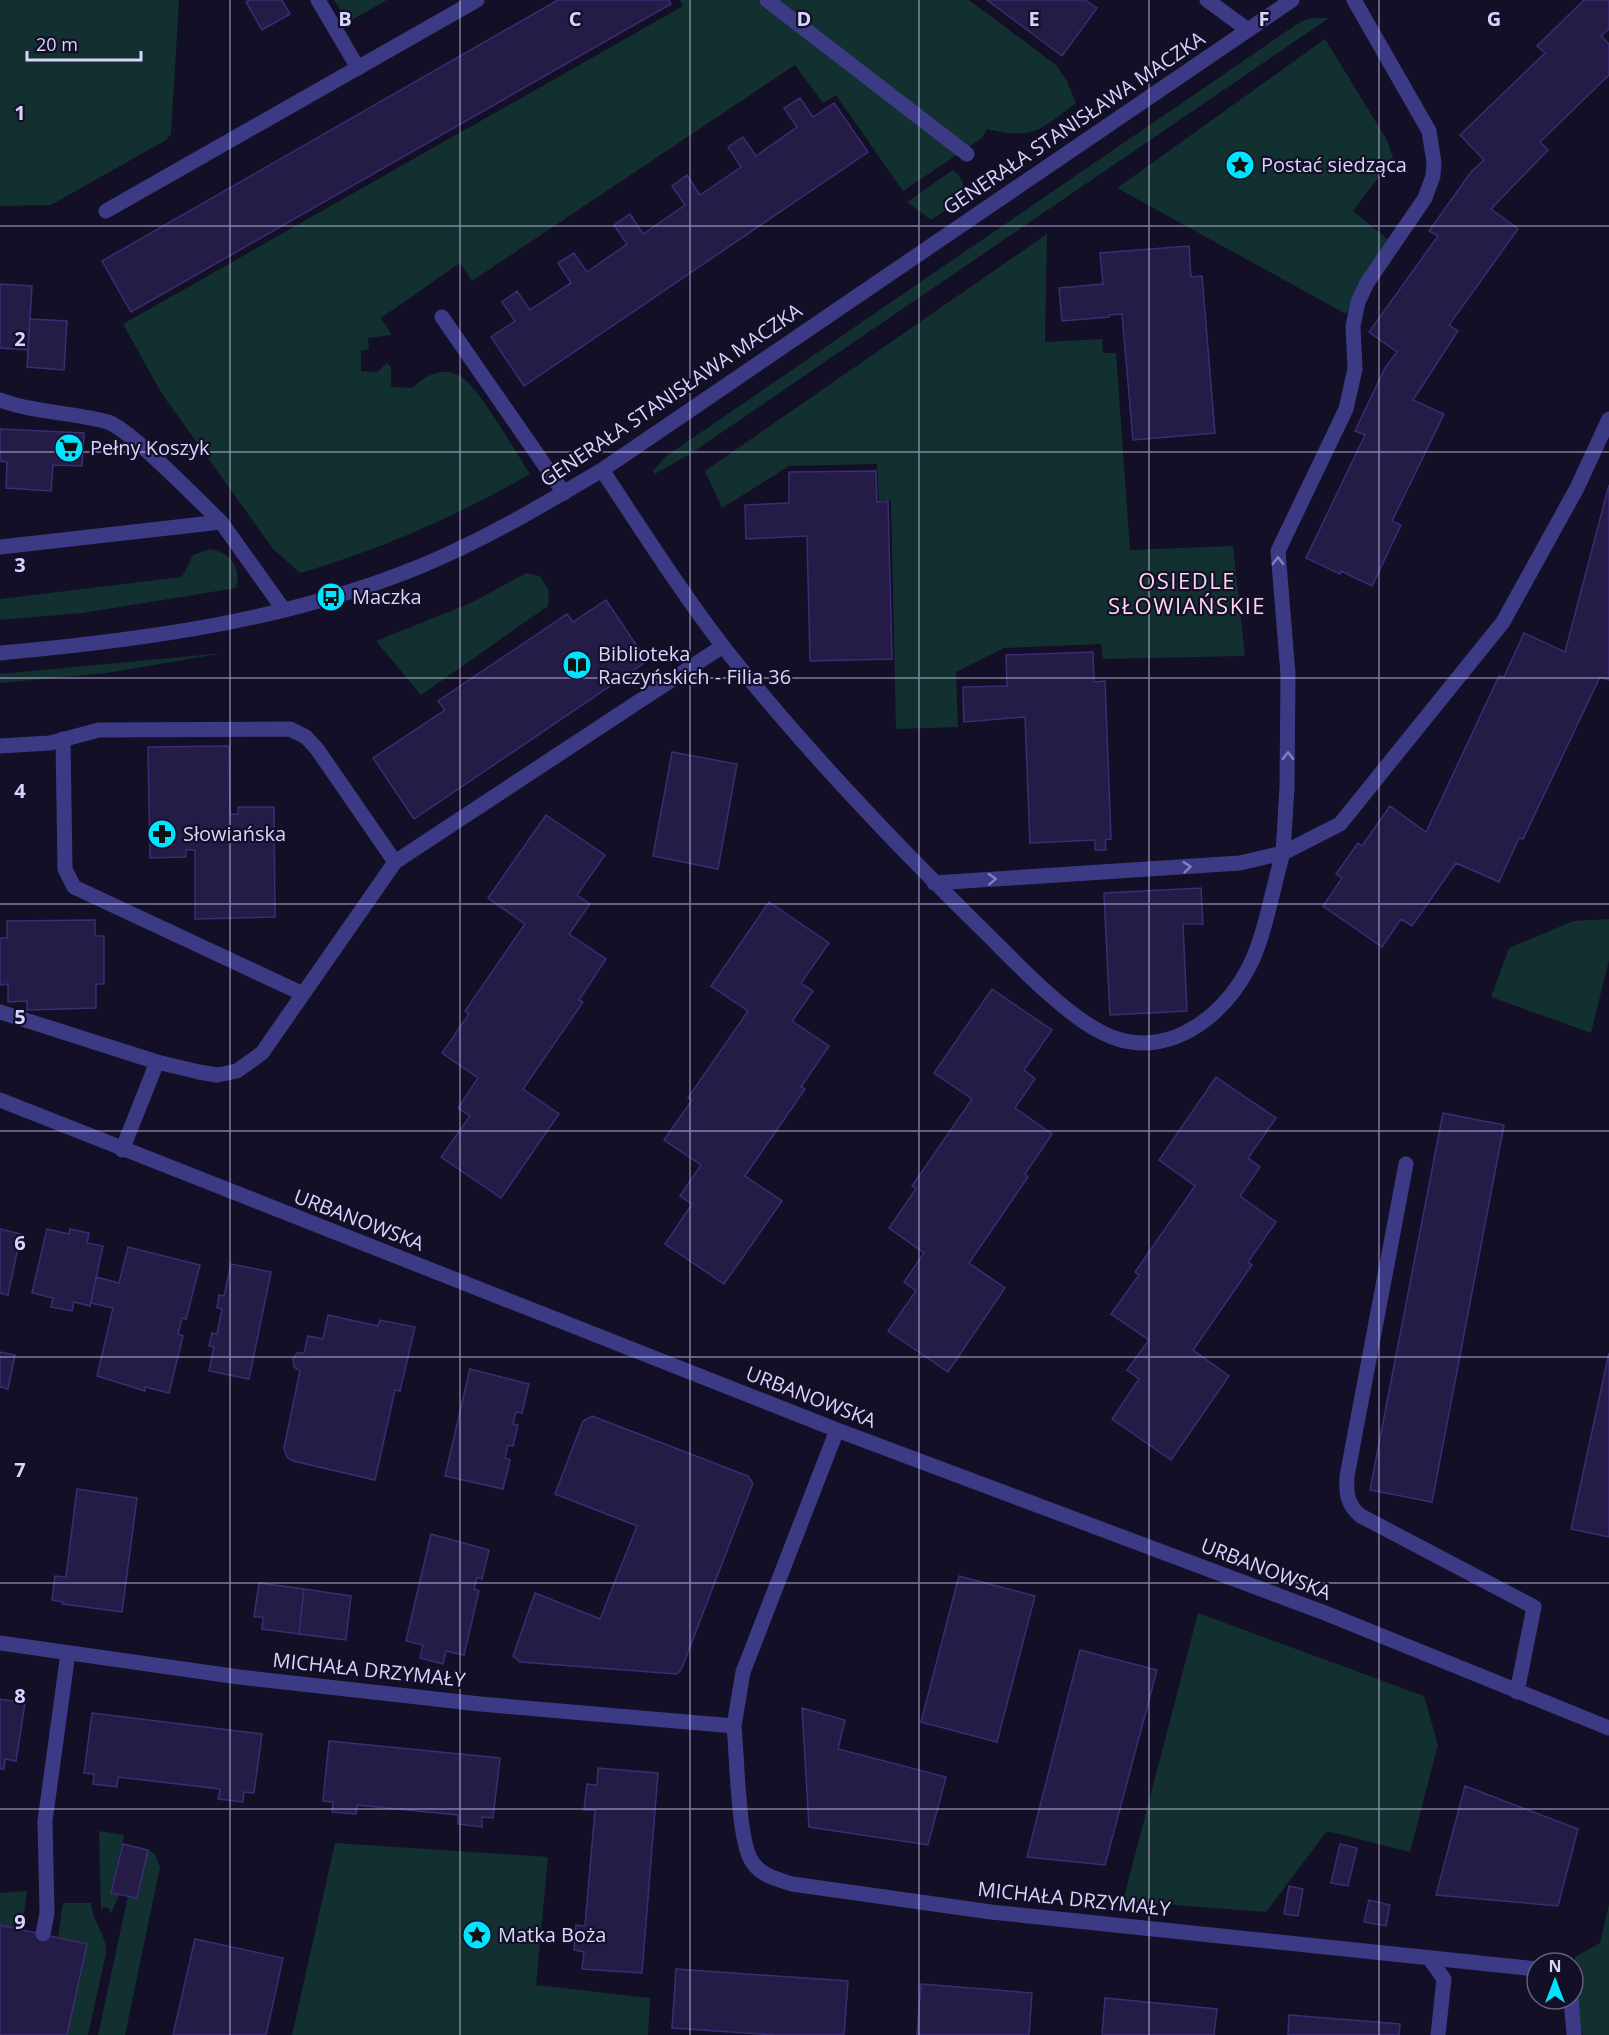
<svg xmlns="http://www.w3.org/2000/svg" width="1609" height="2035" font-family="'Open Sans',sans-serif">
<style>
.green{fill:#12302f}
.building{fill:#241b47;stroke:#3b2d73;stroke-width:1.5}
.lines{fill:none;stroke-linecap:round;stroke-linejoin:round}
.service{stroke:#3d3a85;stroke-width:15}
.minor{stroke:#3d3a85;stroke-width:15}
.tertiary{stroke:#3d3a85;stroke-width:15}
.oneway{stroke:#837fbc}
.grid{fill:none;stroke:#d9d4ff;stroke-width:1.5;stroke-opacity:0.55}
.labels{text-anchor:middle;stroke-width:4.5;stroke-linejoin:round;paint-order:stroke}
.street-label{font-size:20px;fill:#d9d4ff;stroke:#130f26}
.poi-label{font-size:20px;fill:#d9d4ff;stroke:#130f26;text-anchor:start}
.quarter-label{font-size:22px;letter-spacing:1.5px;fill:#ffd6f0;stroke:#130f26}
.grid-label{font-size:20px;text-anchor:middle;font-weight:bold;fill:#d9d4ff;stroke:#130f26;stroke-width:4.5;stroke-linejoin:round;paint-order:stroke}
</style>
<rect width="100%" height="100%" fill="#130f26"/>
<path class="green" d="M0 0H179L171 134 166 140 51 205 0 206Z
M334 0H387L348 22Z
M680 0H969L1056 65 1067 81 1076 103C1039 131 1033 140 987 129L982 138 903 191 836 95 823 103 795 65 472 281 460 263 381 318 392 335 368 338 369 349 361 351V371L377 372 387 363 391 367V387L413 388C426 373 446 366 463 378 481 391 516 453 530 474 458 516 381 549 301 573L298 571 273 549 162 394 123 324 683 6Z
M1312 18H1329L690 454 655 474 653 471 665 457 1300 22Z
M1325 39 1387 140 1393 158 1353 211 1391 242 1346 314 1117 188Z
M953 170C980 192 949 208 931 220L907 202Z
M1047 234 1045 342 1102 339 1103 353H1116L1130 550 1233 546 1245 656 1103 659 1101 644 1004 648 956 672 958 727 896 729 891 500H879L877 464 789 466 722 508 705 471Z
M210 549C231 553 242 567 236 588L83 613 0 620V599L182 577 193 555Z
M526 573 540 576 549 591 548 606 421 695 376 641 471 603Z
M224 653 107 673 0 683V674Z
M1609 919V960L1591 1033 1491 997 1509 948 1573 921Z
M1198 1613 1424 1696 1438 1745 1410 1852 1327 1831 1266 1912 1123 1901Z
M99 1831 124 1835 112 1892 119 1895 111 1914 109 1908 103 1907 101 1910Z
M335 1843 548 1857 536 1985 650 1998 648 2035H292Z
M148 1850 155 1854 160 1867 125 2035H98L128 1896 137 1898Z
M27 1891 22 1929 0 1925V1893Z
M63 1903H91C92 1921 107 1935 106 1953L88 2035H67L87 1944 58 1938Z
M1609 1904V2035H1583L1568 2007 1573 1999 1575 1957 1600 1943Z"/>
<path class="building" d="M250 0H282L290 14 262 30 246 2Z
M558 0H669L671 4 131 312 102 261Z
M987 0H1085L1097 8 1062 56Z
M1584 0H1609V29L1601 36 1609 44V75L1540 142 1548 150 1491 209 1518 229 1449 325 1458 331 1413 400 1444 414 1392 521 1401 525 1372 586 1341 571 1340 574 1306 558 1365 435 1355 431 1385 368 1397 352 1369 332 1438 236 1429 231 1471 172 1484 160 1460 135 1545 53 1537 46Z
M800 98 813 117 834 103 868 152 524 386 491 337 515 321 502 302 517 291 530 310 571 283 558 263 574 253 587 272 627 244 614 225 630 214 643 234 685 205 672 186 687 175 700 195 741 167 728 147 743 137 756 156 797 127 784 108Z
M1189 246 1191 277 1202 276 1215 433 1133 440 1122 314 1109 315V317L1062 321 1059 288 1103 284 1100 253Z
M0 284 32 286 28 350 0 348Z
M30 319 67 321 64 370 27 367Z
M0 429 84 433 82 466 53 465 51 491 6 488 7 462 0 461Z
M876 471 877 502 888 501 892 659 810 661 807 536 746 539 745 505 789 503V472Z
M1609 485V680L1600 677 1523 839 1519 838 1499 882 1456 863 1412 926 1401 919 1382 947 1323 906 1342 878 1336 874 1358 843 1362 846 1390 806 1426 832 1499 676 1504 677 1524 633 1565 652Z
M606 600 647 661 414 819 373 758 445 710 438 701 567 614 573 622Z
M1093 652 1094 682 1105 681 1111 839 1105 840 1106 850H1095V840L1030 843 1025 717 964 722 963 687 1007 686 1006 655Z
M229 746 230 814H238V807H274L275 917 195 919V850H186V857L150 858 148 747Z
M672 752 737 764 718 869 653 856Z
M546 815 605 855 577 895 590 904 569 934 606 959 579 1000 583 1002 523 1089 559 1114 501 1198 441 1157 470 1116 458 1108 478 1078 442 1053 469 1014 465 1011 525 924 488 898Z
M1201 888 1203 924H1183L1187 1011 1110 1015 1104 893Z
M769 902 829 943 801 983 813 991 792 1021 829 1046 801 1087 805 1089 745 1176 782 1201 724 1284 665 1244 692 1204 680 1196 701 1165 664 1140 692 1100 688 1098 748 1011 711 986Z
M95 920V936H104V984H96V1008L27 1010V1001L8 1002V984L0 985V938H7V921Z
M992 989 1052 1030 1024 1070 1035 1079 1015 1108 1052 1134 1025 1174 1028 1177 969 1263 1005 1288 948 1372 888 1331 916 1291 904 1282 924 1253 889 1228 916 1189 912 1186 972 1099 934 1073Z
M1216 1077 1276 1118 1248 1158 1260 1167 1240 1196 1276 1222 1248 1262 1252 1265 1193 1350 1229 1376 1171 1460 1112 1419 1139 1379 1127 1370 1149 1340 1111 1314 1139 1275 1135 1272 1195 1186 1159 1160Z
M1443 1113 1504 1125 1432 1502 1370 1490Z
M0 1229 21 1234 8 1295 0 1293Z
M47 1229 69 1234 70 1229 89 1233 87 1243 103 1246 90 1306 74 1302 72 1311 51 1307 53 1298 32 1293Z
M128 1247 200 1265 186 1319 182 1318 178 1334 183 1336 169 1393 145 1387V1391L97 1376 113 1308 91 1303 96 1277 119 1283Z
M231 1264 271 1272 249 1379 209 1371 214 1347 209 1346 212 1333 217 1334 222 1309 217 1308 219 1295 224 1296Z
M328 1315 378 1326 380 1320 415 1327 400 1391 395 1390 375 1480 293 1461 287 1457 284 1448 300 1371 294 1367 293 1359 297 1353H304L308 1336 323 1339Z
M0 1352 15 1355 8 1389 0 1387Z
M1609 1353V1537L1571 1529Z
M470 1369 529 1384 522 1413 516 1412 513 1424 518 1425 513 1446 508 1445 505 1458 510 1460 503 1489 445 1476Z
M592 1416 748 1476 753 1483 681 1670 677 1674 520 1662 513 1656 535 1593 600 1619 637 1526 555 1494 583 1421Z
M77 1489 137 1498 122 1612 62 1604 63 1602 52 1600 55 1576 66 1577Z
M431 1534 489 1550 482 1579 477 1577 474 1589 479 1591 464 1655 446 1651 443 1664 420 1658 423 1645 406 1641Z
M959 1576 1035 1596 997 1742 921 1722Z
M259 1583 304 1589 299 1634 262 1629 263 1617H254Z
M304 1589 351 1596 346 1640 299 1634Z
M1080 1650 1157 1670 1105 1865 1027 1857Z
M0 1699 25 1703 16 1761 5 1759 4 1769H0Z
M802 1708 845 1720 838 1749 946 1777 928 1845 809 1827Z
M92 1713 262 1734 254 1793 244 1792 243 1802 218 1799 220 1789 118 1777 117 1787 93 1784 94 1774 84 1773Z
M329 1741 500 1758 493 1818 482 1817V1827L458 1824V1815L357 1805 356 1814 332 1812 333 1802 323 1801Z
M598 1768 658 1773 642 1973 582 1969 584 1952 574 1950 576 1925 585 1926 595 1810H584L587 1784 597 1785Z
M1465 1786 1578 1829 1558 1906 1436 1895Z
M123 1844 148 1850 137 1898 111 1893Z
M1340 1844 1357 1848 1348 1886 1331 1883Z
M1289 1886 1303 1889 1298 1916 1284 1914Z
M1369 1900 1390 1905 1386 1926 1364 1922Z
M0 1925 87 1944 67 2035H0Z
M195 1939 283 1958 266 2035H173Z
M676 1969 848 1981 844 2035H776L672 2028Z
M921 1984 1032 1993 1029 2035H917Z
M1105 1998 1217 2009 1214 2035H1102Z
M1289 2015 1400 2024 1399 2035H1288Z"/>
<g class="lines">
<path class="service" d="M767 0 967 154
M106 211 477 0
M442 317 564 493
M0 400C35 413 72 412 108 422 130 429 200 502 221 522
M0 547 221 522 284 610
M122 1150 142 1100
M1406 1164 1347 1476C1346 1493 1347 1505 1361 1516L1534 1607 1517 1692
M43 1934 47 1913 45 1821 68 1653
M1429 1958 1444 1979 1438 2035
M1571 1999 1574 2035"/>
<path class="minor" d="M318 0 358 68
M1207 0 1248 30
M602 470C642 530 681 592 725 649 806 751 897 846 990 937 1019 966 1067 1016 1103 1033 1116 1040 1130 1043 1144 1043 1191 1042 1230 1005 1250 965 1265 935 1273 887 1283 853L1340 824 1503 622 1577 488 1609 419
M63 739 65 869 74 887 303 994
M0 746 50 743 99 730 290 729 306 737 317 749 395 862
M934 883 1240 863 1283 853 1287 787 1288 674 1278 551 1346 409 1355 369 1353 326 1358 302 1367 283 1425 198 1433 176 1434 162 1429 131 1354 0
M0 1012 157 1062 199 1072 217 1075 237 1071 262 1053 395 862 723 646
M0 1100 837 1430 1325 1613 1609 1728
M142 1100 157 1062
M0 1643 239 1677 480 1704 734 1726C737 1756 738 1834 750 1858 758 1875 776 1879 792 1884L991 1912 1537 1969
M734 1726 743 1672 837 1430"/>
<path class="tertiary" d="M0 653C143 640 287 621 421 566 484 540 543 505 602 470L1292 0"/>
</g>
<defs><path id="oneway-chevron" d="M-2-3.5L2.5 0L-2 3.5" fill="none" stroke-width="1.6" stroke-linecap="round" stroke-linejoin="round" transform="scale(1.5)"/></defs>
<g class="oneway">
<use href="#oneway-chevron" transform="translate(1278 561) rotate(-90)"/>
<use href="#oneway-chevron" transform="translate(1288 756) rotate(-89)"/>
<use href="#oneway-chevron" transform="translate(1187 867) rotate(-5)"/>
<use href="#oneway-chevron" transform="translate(992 879) rotate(-3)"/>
</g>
<path class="grid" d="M230 0V2035M460 0V2035M690 0V2035M919 0V2035M1149 0V2035M1379 0V2035M0 226H1609M0 452H1609M0 678H1609M0 904H1609M0 1131H1609M0 1357H1609M0 1583H1609M0 1809H1609"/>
<defs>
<g id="sight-disc" transform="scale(1.5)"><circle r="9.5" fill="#00e5ff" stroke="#130f26"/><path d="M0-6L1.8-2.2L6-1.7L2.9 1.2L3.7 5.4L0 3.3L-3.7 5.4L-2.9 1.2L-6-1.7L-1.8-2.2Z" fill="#111"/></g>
<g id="supermarket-disc" transform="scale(1.5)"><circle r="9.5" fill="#00e5ff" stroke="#130f26"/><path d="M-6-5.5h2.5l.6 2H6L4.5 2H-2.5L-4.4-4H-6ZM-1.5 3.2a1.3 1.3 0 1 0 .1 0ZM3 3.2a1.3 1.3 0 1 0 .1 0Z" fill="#111"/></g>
<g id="bus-disc" transform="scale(1.5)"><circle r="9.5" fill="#00e5ff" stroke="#130f26"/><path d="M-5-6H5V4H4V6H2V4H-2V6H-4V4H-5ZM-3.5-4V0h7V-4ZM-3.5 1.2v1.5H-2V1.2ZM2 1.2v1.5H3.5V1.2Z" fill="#111"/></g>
<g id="library-disc" transform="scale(1.5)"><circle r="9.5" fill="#00e5ff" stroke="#130f26"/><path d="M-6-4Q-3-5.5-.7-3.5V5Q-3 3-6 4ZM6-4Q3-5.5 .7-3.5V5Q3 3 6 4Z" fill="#111"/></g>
<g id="pharmacy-disc" transform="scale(1.5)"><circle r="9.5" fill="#00e5ff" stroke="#130f26"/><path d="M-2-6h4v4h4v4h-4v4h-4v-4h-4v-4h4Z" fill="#111"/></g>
</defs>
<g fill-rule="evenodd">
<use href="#sight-disc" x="1240" y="165"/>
<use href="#supermarket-disc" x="69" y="448"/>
<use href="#bus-disc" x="331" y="597"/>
<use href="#library-disc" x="577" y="665"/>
<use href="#pharmacy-disc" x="162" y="834"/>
<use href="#sight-disc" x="477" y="1935"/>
</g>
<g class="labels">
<g class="street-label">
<text transform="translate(1074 123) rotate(-34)" y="7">GENERAŁA STANISŁAWA MACZKA</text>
<text transform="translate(671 395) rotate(-34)" y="7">GENERAŁA STANISŁAWA MACZKA</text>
<text transform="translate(359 1220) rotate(21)" y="7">URBANOWSKA</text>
<text transform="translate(811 1397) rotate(21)" y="7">URBANOWSKA</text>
<text transform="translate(1266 1569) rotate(21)" y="7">URBANOWSKA</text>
<text transform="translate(369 1670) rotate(6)" y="7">MICHAŁA DRZYMAŁY</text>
<text transform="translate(1074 1899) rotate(6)" y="7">MICHAŁA DRZYMAŁY</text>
</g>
<g class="poi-label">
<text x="1261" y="172">Postać siedząca</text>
<text x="90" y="455">Pełny Koszyk</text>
<text x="352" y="604">Maczka</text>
<text x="598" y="661">Biblioteka<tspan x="598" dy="23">Raczyńskich - Filia 36</tspan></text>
<text x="183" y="841">Słowiańska</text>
<text x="498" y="1942">Matka Boża</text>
</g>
<g class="quarter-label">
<text x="1187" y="589">OSIEDLE<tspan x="1187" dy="25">SŁOWIAŃSKIE</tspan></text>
</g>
</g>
<g class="grid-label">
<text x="345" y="26">B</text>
<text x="575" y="26">C</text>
<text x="804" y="26">D</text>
<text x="1034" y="26">E</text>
<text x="1264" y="26">F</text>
<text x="1494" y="26">G</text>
<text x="20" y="120">1</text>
<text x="20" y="346">2</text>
<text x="20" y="572">3</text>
<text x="20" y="798">4</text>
<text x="20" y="1024">5</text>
<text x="20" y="1250">6</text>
<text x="20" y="1477">7</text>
<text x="20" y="1703">8</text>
<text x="20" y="1929">9</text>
</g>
<g transform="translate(1555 1981)"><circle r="28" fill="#130f26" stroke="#625e7d" stroke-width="1.5"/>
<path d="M0-4.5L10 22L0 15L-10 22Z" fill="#00e5ff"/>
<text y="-9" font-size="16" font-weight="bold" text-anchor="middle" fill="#d9d4ff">N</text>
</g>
<path d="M27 51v9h114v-9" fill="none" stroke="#d9d4ff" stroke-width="3"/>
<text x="36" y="51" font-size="18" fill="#d9d4ff" stroke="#130f26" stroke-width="4.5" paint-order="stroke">20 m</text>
</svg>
